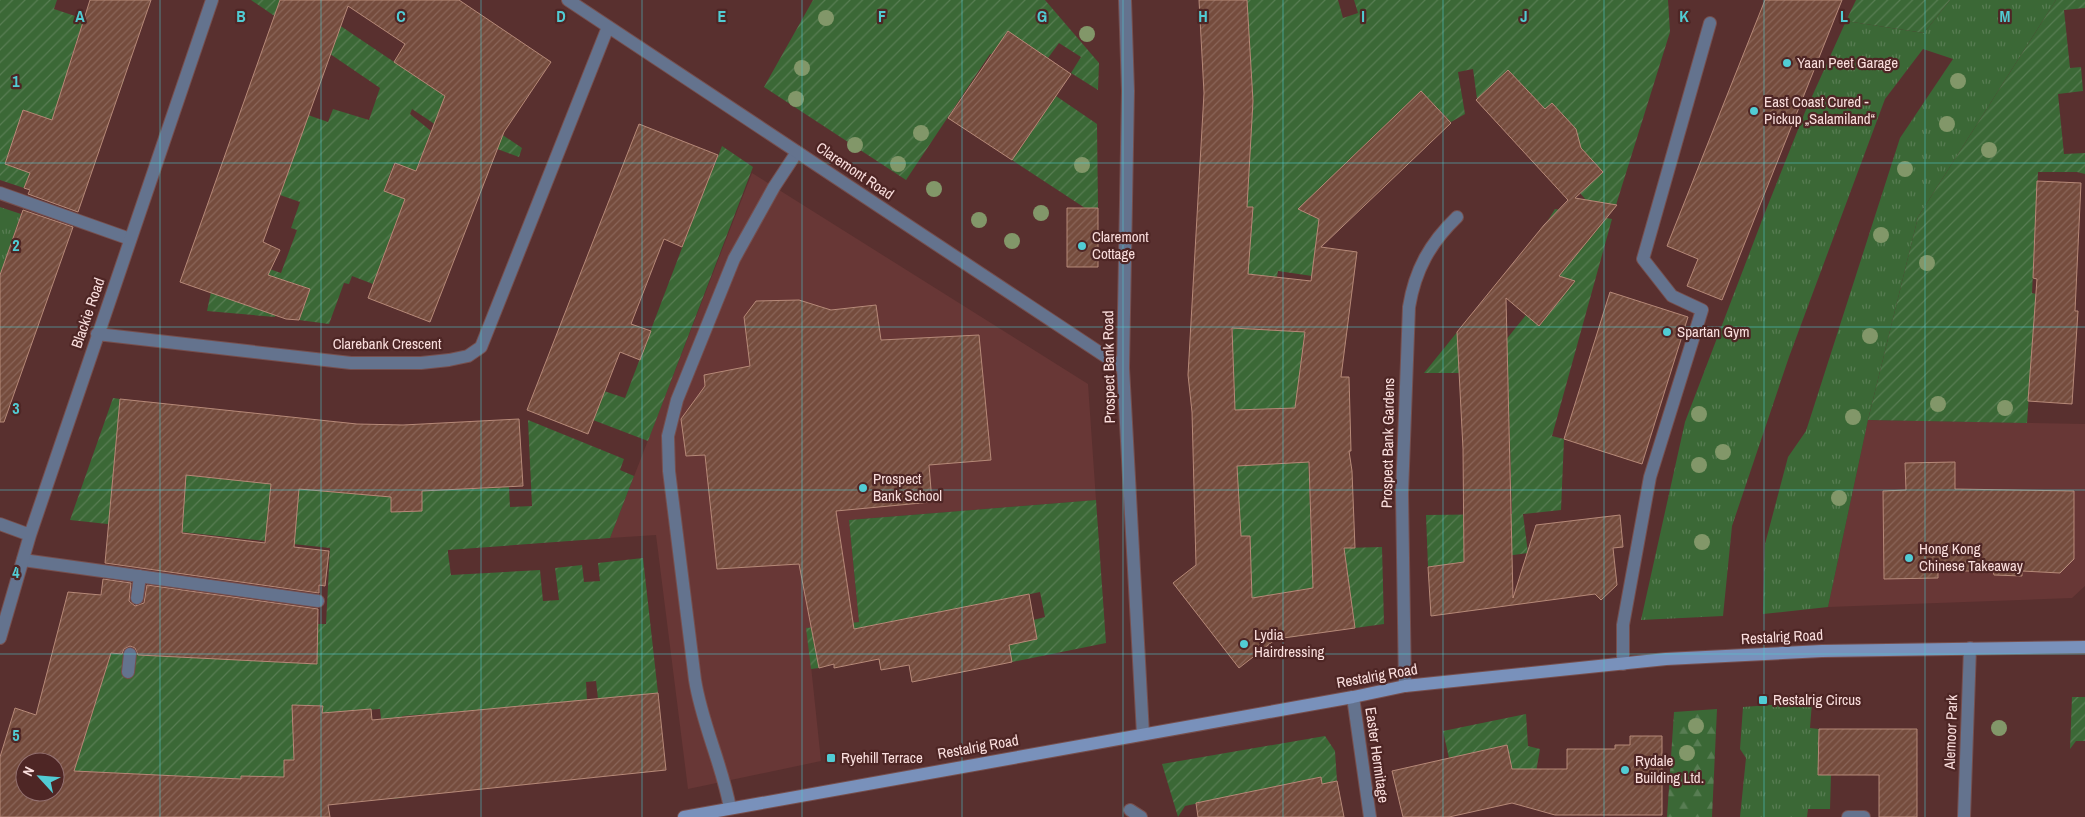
<svg xmlns="http://www.w3.org/2000/svg" width="2085" height="817" font-family="'Archivo Narrow',sans-serif">
<style>
.built{fill:#683736}
.grass{fill:url(#grass-tufts)}
.forest{fill:url(#forest-firs)}
.garden{fill:url(#garden-furrows)}
.building{fill:url(#building-hatch);stroke:#b68978;fill-rule:evenodd}
.lines{fill:none;stroke-linecap:round;stroke-linejoin:round}
.lane-casing{stroke:#764f4e;stroke-width:14}
.street-casing{stroke:#764f4e;stroke-width:14}
.secondary-casing{stroke:#764f4e;stroke-width:14}
.lane{stroke:#64738e;stroke-width:12}
.street{stroke:#64738e;stroke-width:12}
.secondary{stroke:#7991bb;stroke-width:12}
.tree{fill:#829769}
.grid{fill:none;stroke:#51ccd4;stroke-width:1;stroke-opacity:0.55}
.poi-dot{fill:#51ccd4;stroke:#4e2625;stroke-width:2}
.labels{text-anchor:middle;stroke-width:4.5;stroke-linejoin:round;paint-order:stroke}
.poi-label{font-size:15px;fill:#fadedd;stroke:#4e2625;text-anchor:start}
.street-label{font-size:15px;fill:#fadedd;stroke:#4e2625}
.grid-label{font-size:16px;text-anchor:middle;font-weight:bold;fill:#51ccd4;stroke:#4e2625;stroke-width:4.5;stroke-linejoin:round;paint-order:stroke}
</style>
<defs>
<pattern id="grass-tufts" width="24" height="20" patternUnits="userSpaceOnUse" patternTransform="scale(1.25)"><rect width="24" height="20" fill="#3b6836"/><path d="M3 7l-1-3M5 7V3M7 7l1-3M15 17l-1-3M17 17v-4M19 17l1-3" fill="none" stroke="#587d53"/></pattern>
<pattern id="forest-firs" width="22" height="20" patternUnits="userSpaceOnUse" patternTransform="scale(1.25)"><rect width="22" height="20" fill="#3b6836"/><path d="M5 1l3.5 6h-7zM16 11l3.5 6h-7z" fill="#587d53"/></pattern>
<pattern id="garden-furrows" width="10" height="10" patternUnits="userSpaceOnUse" patternTransform="scale(1.25)"><rect width="10" height="10" fill="#3b6836"/><path d="M-1 1l2-2M0 10L10 0M9 11l2-2" fill="none" stroke="#587d53"/></pattern>
<pattern id="building-hatch" width="6" height="6" patternUnits="userSpaceOnUse" patternTransform="scale(1.25)"><rect width="6" height="6" fill="#754c3d"/><path d="M-1 1l2-2M0 6l6-6M5 7l2-2" fill="none" stroke="#8a6559"/></pattern>
</defs>
<rect width="100%" height="100%" fill="#59302f"/>
<path class="built" d="M752 173 1088 384 1096 500 849 520 859 622 807 628 821 761 688 789 656 535 610 538Z
M1868 420 2085 424V586L2072 598 1828 607Z"/>
<path class="grass" d="M1950 0H2056L1918 217 1868 420 1828 607 1763 614 1765 544 1788 457 1806 431 1900 138 1953 59 1923 49 1885 99 1789 357 1732 526 1723 616 1641 620 1685 422 1764 215 1805 112 1846 21 1924 33Z
M0 207 21 214 0 275Z
M1812 702 1810 728 1819 729 1818 774 1831 775 1830 809H1808L1807 817H1740L1746 758 1740 749 1743 707Z"/>
<path class="forest" d="M1717 709 1712 817H1667L1674 712Z"/>
<path class="garden" d="M0 0H57L54 9 84 19 70 61 124 80 117 97 66 80 52 120 23 110 5 164 22 170 34 162 24 188 0 180Z
M251 0H302L522 148 519 157 439 127 412 109 410 114 431 131 416 171 394 163 384 190 405 199 373 284 352 276 349 284 344 283 329 324 299 320 310 289 287 281 275 317 207 311 211 292 255 264 281 273 297 230 291 228 300 202 280 195 308 115 328 122 333 109 369 120 380 88Z
M813 0H1045L1099 63 1098 90 1071 73 1081 57 1059 43 1048 58 1008 32 992 54H990L906 180 764 87Z
M1247 0H1338L1343 18 1358 13 1354 0H1668L1670 32 1616 205 1586 200 1580 193 1603 172 1566 132 1573 126 1552 103 1545 109 1508 70 1477 99 1473 69 1458 72 1465 114 1451 122 1421 91 1298 209 1320 220 1312 276 1278 271 1273 299 1308 303 1299 378 1308 425 1235 410 1234 381 1189 382V352L1231 355 1233 328 1268 330 1194 268 1196 249 1251 237 1253 208 1247 207 1251 137 1228 115 1253 110Z
M1856 0H1950L1924 33 1846 21Z
M2056 0H2085V8L2064 10 2070 68 2081 67 2083 91 2058 94 2064 154 2085 153V174L2077 172H2038L2032 293 2036 294 2027 423 1868 420 1918 217Z
M1056 96 1097 124 1098 208H1085L1012 160Z
M722 146 753 167 648 441 593 420 604 391 625 398 693 219 695 162 713 169Z
M1555 209 1612 219 1552 436 1564 439 1561 510 1523 514 1528 553 1428 567 1426 515 1512 514 1508 373H1424L1458 331 1491 358 1526 315 1539 326 1556 305 1544 293 1547 222Z
M113 398 120 399 112 487 184 494 186 475 271 483 297 507 299 486 391 494 392 512 422 511V491L509 487 510 507 532 506 528 420 624 459 620 470 634 476 610 538 448 550V553L451 575 540 570 543 601 559 600 555 568 582 565 584 582 600 581 598 563 643 558 658 693 598 699 596 681 586 682 587 700 431 744 428 714 402 716 404 736 396 738 402 798 389 799 380 709 339 712 341 732 321 746 323 706 292 705 294 760H284V777L241 776V779L74 771 111 653 280 662 317 658 318 624H326L330 548 70 520Z
M1308 453 1311 534 1320 587 1292 591 1299 636 1284 638 1215 550 1251 557 1250 536H1240L1237 466 1272 464Z
M1096 500 1106 643 1012 662 1009 645 1033 620 1045 617 1040 592 813 639 819 668 811 669 806 628 859 622 849 520Z
M1382 547 1384 624 1355 628 1344 548Z
M2072 697H2085V741H2076L2070 749Z
M1526 714 1528 746 1540 749 1536 772 1517 791 1507 745 1449 758 1443 731Z
M1325 736 1335 751 1337 781 1322 784 1320 777 1185 806 1178 817 1162 764Z"/>
<path class="building" d="M90 0H151L78 212 28 194 30 190 24 188 30 173 5 164 23 110 52 120Z
M280 0H459L551 62 504 132 430 322 368 298 405 199 384 191 395 163 416 171 445 96 394 62 405 44 348 6 263 242 280 250 268 275 310 289 299 320 286 319 180 282Z
M1199 0H1247L1253 101 1247 207H1253L1248 274 1311 281 1319 219 1298 209 1421 91 1451 123 1321 247 1357 252 1341 377H1349L1351 451H1349L1352 471 1355 548H1344L1355 628 1276 639 1239 668 1173 583 1196 565 1192 412 1188 375 1204 93ZM1232 328 1305 332 1295 408 1235 410ZM1309 462 1313 588 1252 598 1250 536H1241L1237 466Z
M1765 0H1842L1722 300 1687 286 1698 259 1667 246Z
M1008 31 1071 74 1012 160 948 118Z
M1508 70 1545 109 1552 103 1576 129 1581 148 1603 172 1575 198 1617 205 1559 276 1575 281 1539 326 1506 298 1513 598 1536 525 1620 515 1623 547 1613 548 1617 585 1601 600 1595 594 1431 616 1428 567 1464 562 1463 449 1457 332 1544 225 1568 200 1476 100Z
M639 124 718 155 682 247 664 239 631 324 651 331 640 360 620 352 588 434 527 410Z
M2037 181 2081 183 2075 311H2078L2072 404 2028 401 2037 279 2033 278Z
M1067 208H1098V267H1067Z
M23 210 73 227 4 422H0V275Z
M1610 292 1688 317 1642 464 1564 439Z
M799 300 831 310 876 305 881 340 979 335 991 460 929 465 932 502 836 511 854 629 1029 594 1037 639 1009 645 1012 662 912 682 909 665 881 670 879 659 834 668V664L819 668 799 564 717 569 705 455 686 456 681 419 705 386 704 375 750 366 744 317 756 301Z
M120 399 357 424 403 425 519 419 523 486 422 491V511L391 512V497L299 489 294 547 329 551 325 586 319 585V593L105 563ZM186 475 271 484 265 543 182 533Z
M1955 462V489L2074 491V559L2060 573 2022 571V576L1994 575 1993 571H1938V578L1884 579 1883 491 1906 490 1905 463Z
M103 579 131 583 129 601 135 606 144 603 147 585 318 609 317 664 138 655 135 648 130 646 124 649 122 654 111 653 74 771 241 779V776L284 777V760H294L292 705 323 706 322 713 371 709 372 720 658 693 666 770 328 805 330 817H0V757L15 708 36 715 68 592 101 595ZM25 762H55V792H25Z
M1819 729H1917V817H1879V775H1818Z
M1630 736H1662V815H1555L1512 803 1449 817H1403L1392 771 1507 745 1512 769H1567V749H1615V745H1630Z
M1321 777 1322 784 1337 781 1344 817H1198L1196 803Z"/>
<g class="lines">
<g class="lane-casing">
<path id="lane" d="M0 193 130 239
M23 560 318 601
M137 598 140 576
M1623 664V625L1650 477 1702 310 1672 296 1643 259 1710 23
M128 672 130 654
M730 808C722 764 702 724 695 680L669 471 668 436 677 400 734 259 774 187 797 152
M1130 810 1141 817
M1848 817H1864"/>
</g>
<g class="street-casing">
<path id="street" d="M568 0 1123 368
M1125 0 1128 91 1123 368 1143 734
M97 334 351 363H421L449 360 468 356 481 347 608 27
M0 524 30 535
M0 638 30 535 212 0
M1405 686 1402 493 1409 307C1415 270 1430 243 1457 217
M1353 697 1370 817
M1964 817 1970 648"/>
</g>
<g class="secondary-casing">
<path id="secondary" d="M684 817 1353 697 1405 686 1666 659 1822 651 2085 647"/>
</g>
<use href="#lane" class="lane"/>
<use href="#street" class="street"/>
<use href="#secondary" class="secondary"/>
</g>
<g class="tree">
<circle cx="826" cy="18" r="8"/>
<circle cx="1087" cy="34" r="8"/>
<circle cx="802" cy="68" r="8"/>
<circle cx="1958" cy="81" r="8"/>
<circle cx="796" cy="99" r="8"/>
<circle cx="1947" cy="124" r="8"/>
<circle cx="921" cy="133" r="8"/>
<circle cx="855" cy="145" r="8"/>
<circle cx="1989" cy="150" r="8"/>
<circle cx="898" cy="164" r="8"/>
<circle cx="1082" cy="165" r="8"/>
<circle cx="1905" cy="169" r="8"/>
<circle cx="934" cy="189" r="8"/>
<circle cx="1041" cy="213" r="8"/>
<circle cx="979" cy="220" r="8"/>
<circle cx="1881" cy="235" r="8"/>
<circle cx="1012" cy="241" r="8"/>
<circle cx="1927" cy="263" r="8"/>
<circle cx="1870" cy="336" r="8"/>
<circle cx="1938" cy="404" r="8"/>
<circle cx="2005" cy="408" r="8"/>
<circle cx="1699" cy="414" r="8"/>
<circle cx="1853" cy="417" r="8"/>
<circle cx="1723" cy="452" r="8"/>
<circle cx="1699" cy="465" r="8"/>
<circle cx="1839" cy="498" r="8"/>
<circle cx="1702" cy="542" r="8"/>
<circle cx="1696" cy="726" r="8"/>
<circle cx="1999" cy="728" r="8"/>
<circle cx="1687" cy="753" r="8"/>
</g>
<path class="grid" d="M160 0V817M321 0V817M481 0V817M642 0V817M802 0V817M962 0V817M1123 0V817M1283 0V817M1443 0V817M1604 0V817M1764 0V817M1925 0V817M0 163H2085M0 327H2085M0 490H2085M0 654H2085"/>
<g class="poi-dot">
<circle cx="1787" cy="63" r="5"/>
<circle cx="1754" cy="111" r="5"/>
<circle cx="1082" cy="246" r="5"/>
<circle cx="1667" cy="332" r="5"/>
<circle cx="863" cy="488" r="5"/>
<circle cx="1909" cy="558" r="5"/>
<circle cx="1244" cy="644" r="5"/>
<rect x="1758" y="695" width="10" height="10" rx="2.5"/>
<rect x="826" y="753" width="10" height="10" rx="2.5"/>
<circle cx="1625" cy="770" r="5"/>
</g>
<g class="labels">
<g class="poi-label">
<text x="1797" y="68">Yaan Peet Garage</text>
<text x="1764" y="107">East Coast Cured -<tspan x="1764" dy="17">Pickup „Salamiland“</tspan></text>
<text x="1092" y="242">Claremont<tspan x="1092" dy="17">Cottage</tspan></text>
<text x="1677" y="337">Spartan Gym</text>
<text x="873" y="484">Prospect<tspan x="873" dy="17">Bank School</tspan></text>
<text x="1919" y="554">Hong Kong<tspan x="1919" dy="17">Chinese Takeaway</tspan></text>
<text x="1254" y="640">Lydia<tspan x="1254" dy="17">Hairdressing</tspan></text>
<text x="1773" y="705">Restalrig Circus</text>
<text x="841" y="763">Ryehill Terrace</text>
<text x="1635" y="766">Rydale<tspan x="1635" dy="17">Building Ltd.</tspan></text>
</g>
<g class="street-label">
<text transform="translate(855 171) rotate(34)" y="5">Claremont Road</text>
<text transform="translate(88 313) rotate(-71)" y="5">Blackie Road</text>
<text x="387" y="349">Clarebank Crescent</text>
<text transform="translate(1109 367) rotate(-91)" y="5">Prospect Bank Road</text>
<text transform="translate(1388 443) rotate(-89)" y="5">Prospect Bank Gardens</text>
<text transform="translate(1782 637) rotate(-3)" y="5">Restalrig Road</text>
<text transform="translate(1377 676) rotate(-10)" y="5">Restalrig Road</text>
<text transform="translate(1951 732) rotate(-88)" y="5">Alemoor Park</text>
<text transform="translate(978 747) rotate(-10)" y="5">Restalrig Road</text>
<text transform="translate(1377 755) rotate(82)" y="5">Easter Hermitage</text>
</g>
</g>
<g class="grid-label">
<text x="80" y="22">A</text>
<text x="241" y="22">B</text>
<text x="401" y="22">C</text>
<text x="561" y="22">D</text>
<text x="722" y="22">E</text>
<text x="882" y="22">F</text>
<text x="1042" y="22">G</text>
<text x="1203" y="22">H</text>
<text x="1363" y="22">I</text>
<text x="1524" y="22">J</text>
<text x="1684" y="22">K</text>
<text x="1844" y="22">L</text>
<text x="2005" y="22">M</text>
<text x="16" y="87">1</text>
<text x="16" y="251">2</text>
<text x="16" y="414">3</text>
<text x="16" y="578">4</text>
<text x="16" y="741">5</text>
</g>
<g transform="translate(40 777) rotate(296)"><circle r="24" fill="#4e2625" stroke="#93706f"/>
<path d="M0-4L9 19L0 12L-9 19Z" fill="#51ccd4"/>
<text y="-8" font-size="14" font-weight="bold" text-anchor="middle" fill="#fadedd">N</text>
</g>
</svg>
